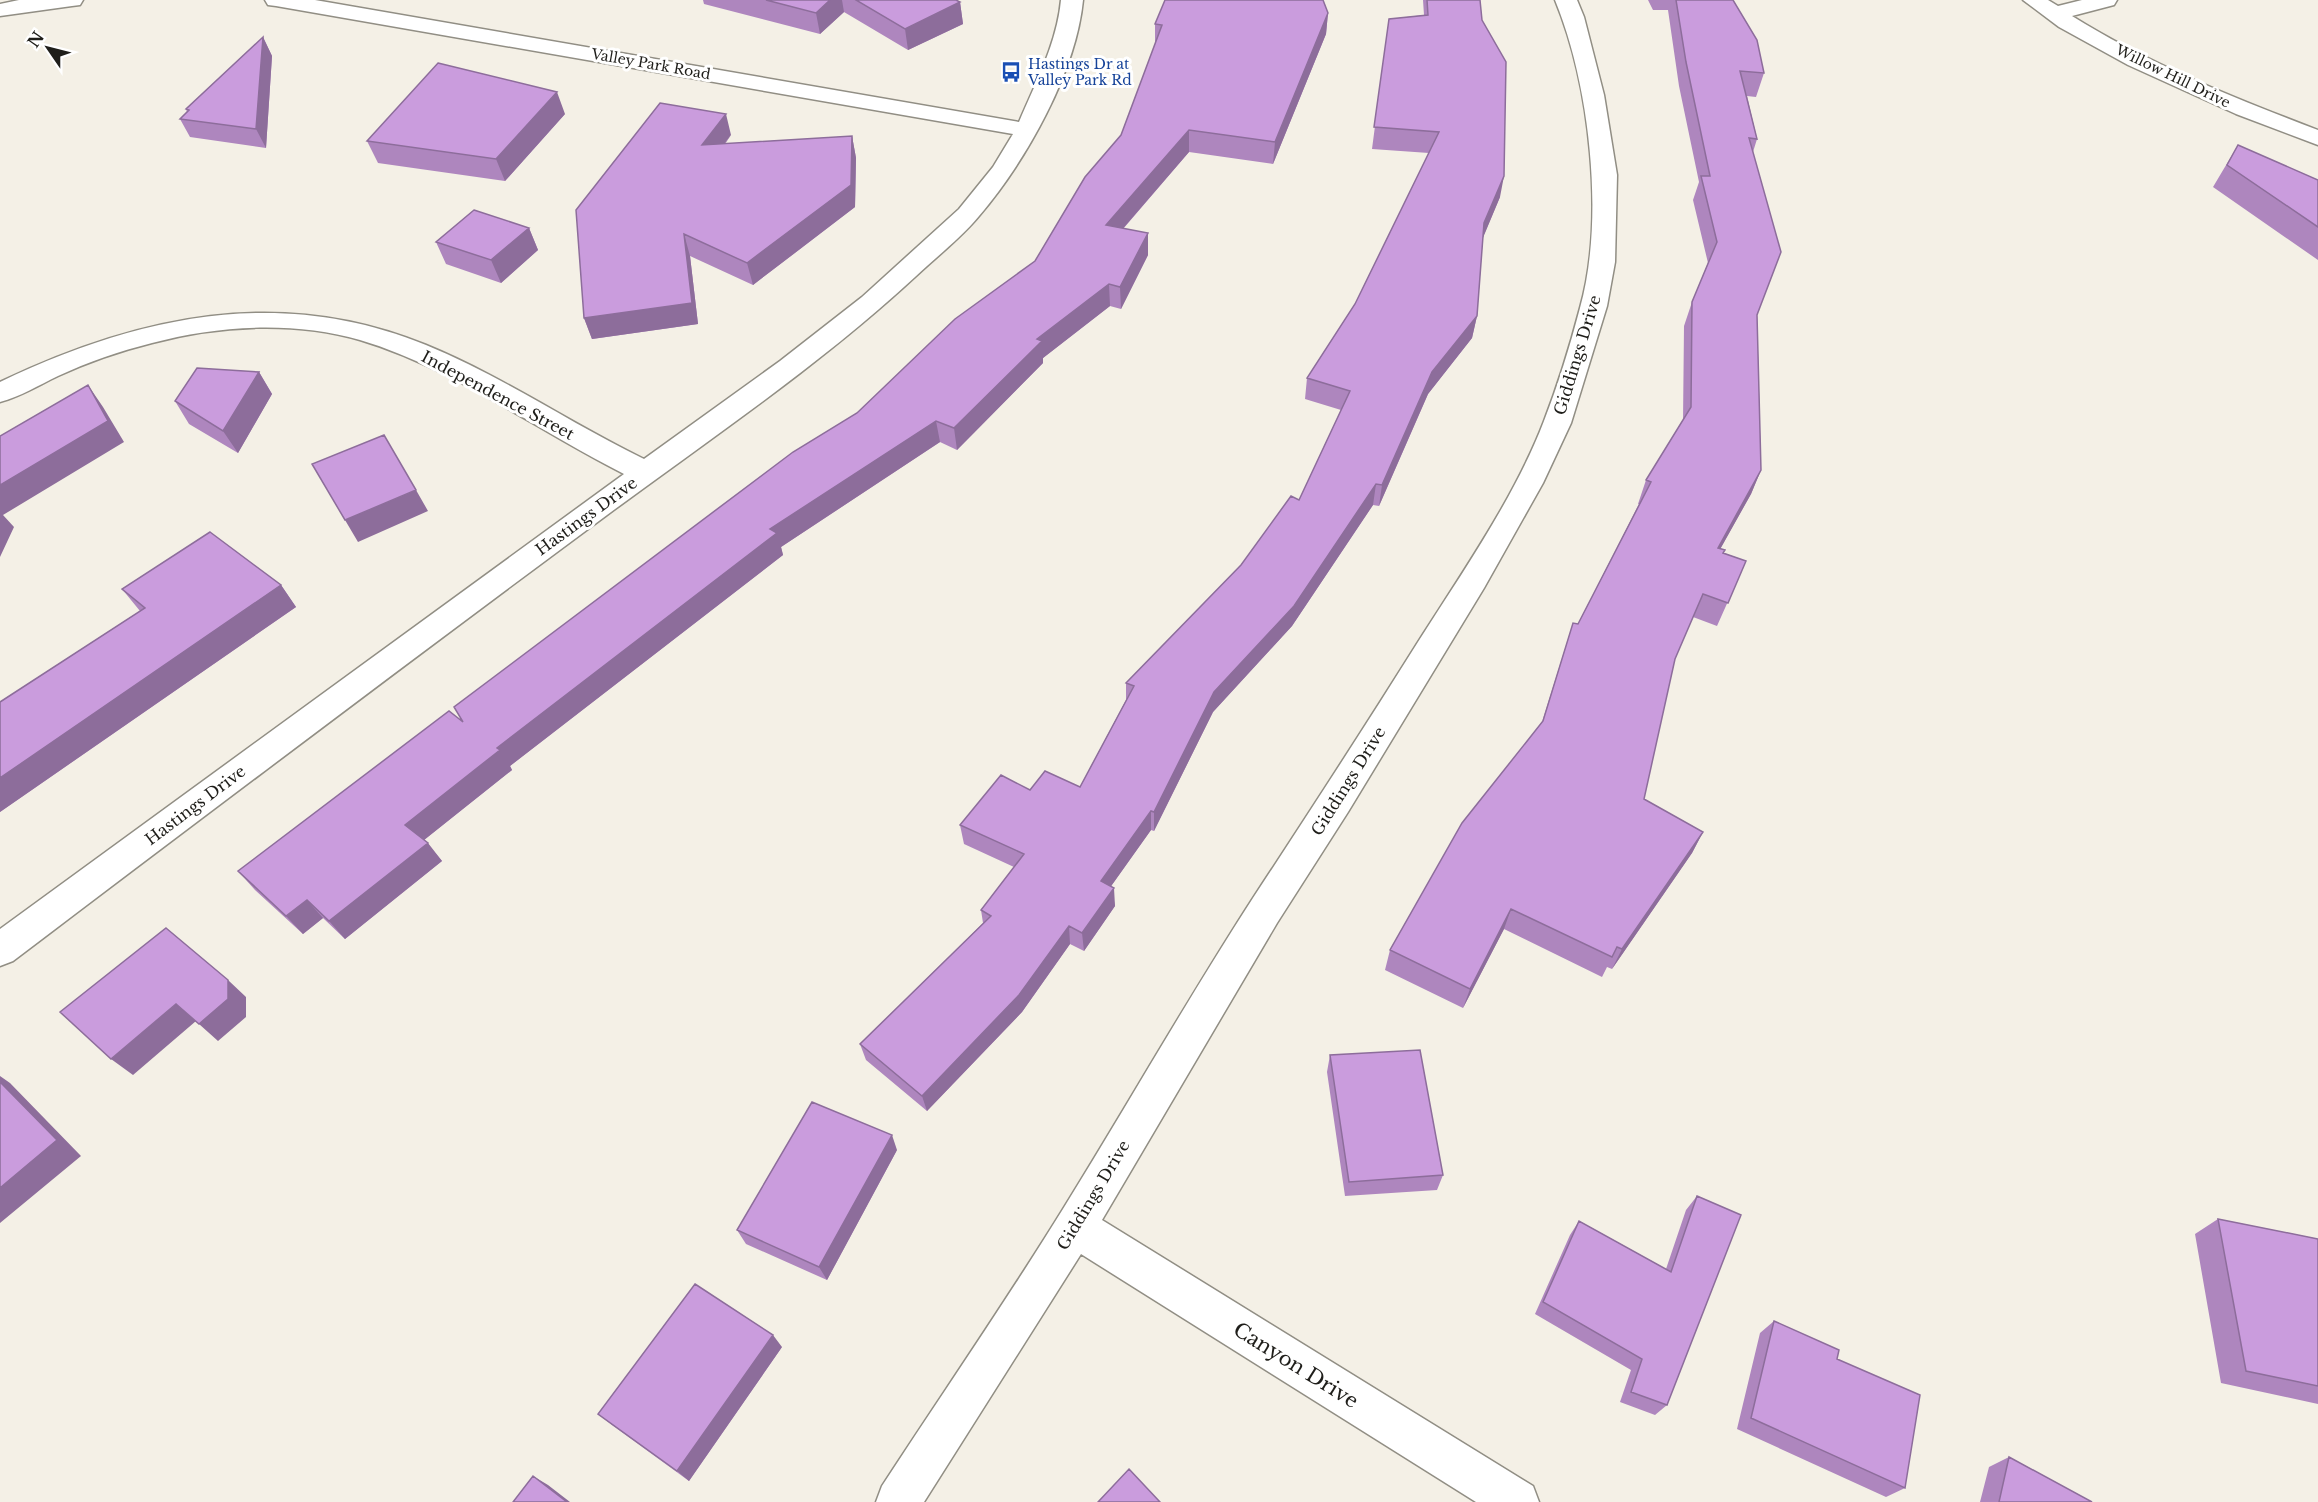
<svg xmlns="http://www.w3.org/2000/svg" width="2318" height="1502" font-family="'Libre Baskerville',serif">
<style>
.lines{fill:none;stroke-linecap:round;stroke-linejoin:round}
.minor-casing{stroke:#918e84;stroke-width:3}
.minor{fill:#fff;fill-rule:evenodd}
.wall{fill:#ae86be}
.shaded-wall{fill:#8d6d9b}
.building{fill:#ca9cdd;stroke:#8d6d9b;stroke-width:1.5}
.labels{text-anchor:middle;stroke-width:6;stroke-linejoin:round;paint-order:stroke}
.far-street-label{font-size:14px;fill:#1f1e1a;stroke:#fff}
.far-transit-label{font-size:14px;fill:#164399;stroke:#fff;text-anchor:start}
.street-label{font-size:16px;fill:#1f1e1a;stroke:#fff}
.near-street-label{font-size:20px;fill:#1f1e1a;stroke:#fff}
</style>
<rect width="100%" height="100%" fill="#f4f0e6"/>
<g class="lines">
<g class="minor-casing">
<path id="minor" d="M19 0H83L80 5 72 6 0 16V4Z
M265 0H315L1019 122C1036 82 1057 43 1061 0H1083C1076 72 1026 161 979 216 961 238 936 257 915 277 820 365 711 438 607 515 408 662 210 812 13 961L0 966V929L624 474C536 430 454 368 360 340 294 321 218 325 152 343 120 351 88 362 58 376 39 385 20 397 0 402V382C138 316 280 285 426 345 502 376 570 423 644 459L780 361 862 297 959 209 993 167 1013 134 276 6 268 5Z
M1555 0H1577L1584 17 1604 95 1617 175 1615 262 1607 306 1571 423 1543 483 1484 588 1348 812 1277 923 1102 1220 1533 1486 1539 1502H1476L1081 1254 924 1502H876L882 1486C942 1394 1005 1303 1063 1209 1127 1106 1187 1000 1253 898 1309 813 1364 728 1418 642 1462 573 1515 497 1544 421 1558 385 1570 346 1580 308 1605 219 1590 85 1555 0Z
M2023 0H2048L2058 6 2082 0H2117L2114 5 2072 16C2149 64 2234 98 2318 130V145L2236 114 2128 65 2059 27Z"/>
</g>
<use href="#minor" class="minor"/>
</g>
<path class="wall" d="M703 0H956L960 2 963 24 908 50 844 12 820 34 704 4Z
M1423 0H1480L1500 197 1483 237 1477 316 1472 338 1428 394 1379 506 1373 505 1292 626 1213 712 1154 831 1151 830 1111 886 1115 906 1084 951 1070 944 1022 1012 927 1111 866 1060 860 1044 983 923 981 910 1014 867 964 844 960 825 1030 790 1080 787 1126 700V683L1241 565 1299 500 1341 410 1305 399 1307 378 1355 304 1429 153 1372 149 1389 19 1424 15Z
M1648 0H1733L1764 73 1756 97 1747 96 1757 139 1753 152 1761 470 1751 494 1720 549 1724 553 1746 561 1717 626 1693 617 1674 660 1644 799 1703 832 1692 853 1612 969 1607 967 1602 977 1504 929 1463 1008 1385 970 1390 950 1542 722 1573 623 1578 624 1639 504H1638L1646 480 1683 421 1684 326 1692 302 1708 263 1693 200 1699 182 1679 86 1668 10H1653Z
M1328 13 1326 34 1273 164 1189 152 1123 229 1148 255 1121 309 1110 306 1043 358V363L957 450 940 442 781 547 783 555 510 766 512 770 424 840 442 861 345 939 323 918 303 934 255 890 238 871 463 722 857 413 1035 261 1121 135 1155 45V24Z
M263 37 272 56 266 148 190 137 180 119 187 112 186 109Z
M565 114 505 181 378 163 367 141Z
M731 135 725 144 852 136 856 158 855 207 753 285 690 256 698 324 592 339 584 318Z
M2238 145 2318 180V260L2213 187Z
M529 228 538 250 501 283 446 264 436 242Z
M259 372 272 394 238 453 189 424 175 401Z
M281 585 296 607 0 812V702L140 611 122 589Z
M1330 1055 1443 1175 1437 1190 1345 1196 1327 1072Z
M897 1150 827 1280 746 1244 737 1230Z
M1697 1196 1667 1405 1655 1415 1620 1402 1631 1370 1535 1314 1570 1235 1579 1221 1666 1269 1686 1210Z
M2218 1219 2318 1239V1404L2221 1383 2195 1234Z
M1774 1321 1837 1359 1905 1488 1886 1497 1737 1429 1760 1333Z
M782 1347 689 1481 612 1425 598 1414Z
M2009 1457 2092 1502H1980L1989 1467Z"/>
<path class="shaded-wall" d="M830 0H842L844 12 820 34 816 13Z
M960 2 963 24 908 50 905 29Z
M1328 13 1326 34 1273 164 1275 142Z
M263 37 272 56 266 148 256 129Z
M557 92 565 114 505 181 496 159Z
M726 114 731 135 707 167 702 145Z
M1189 130V152L1107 247 1106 225Z
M852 136 856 158 855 207 753 285 747 263Z
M1504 176 1500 197 1480 245 1484 223Z
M529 228 538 250 501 283 491 260Z
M1148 233V255L1121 309 1120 287Z
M684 234 690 256 698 324 592 339 584 318Z
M1109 284 1110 306 1043 358V363L957 450 954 428 1037 339Z
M1477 316 1472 338 1428 394 1379 506 1382 485 1432 372Z
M259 372 272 394 238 453 223 431Z
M88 385 103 407 124 442 3 515 14 527 0 557V485Z
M936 421 940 442 781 547 783 555 510 766 512 770 419 844 405 825 497 748 770 529Z
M1761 470 1751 494 1708 571 1718 548Z
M1376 484 1373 505 1292 626 1213 712 1154 831V812L1214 692Z
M416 490 428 511 358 542 345 520Z
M281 585 296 607 0 812V778Z
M1151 811V830L1102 899 1101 881Z
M1703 832 1692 853 1612 969 1622 949Z
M428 843 442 861 345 939 329 921Z
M1114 888 1115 906 1084 951 1082 933Z
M307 900 323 918 303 934 286 916Z
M1511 909 1504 929 1463 1008 1470 989Z
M1069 926 1070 944 1022 1012 927 1111 922 1096Z
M228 980 246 997V1017L218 1041 199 1024Z
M176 1004 196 1021 133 1075 111 1059Z
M0 1076 10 1083 81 1156 0 1223Z
M892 1135 897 1150 827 1280 819 1267Z
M773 1335 782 1347 689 1481 677 1471Z
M533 1476 548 1485 570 1502H567Z"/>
<path class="building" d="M766 0H830L816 13Z
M856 0H956L960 2 905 29Z
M1165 0H1323L1328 13 1275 142 1189 130 1106 225 1148 233 1120 287 1109 284 1037 339 1042 341 954 428 936 421 770 529 777 533 497 748 500 750 405 825 428 843 329 921 307 900 286 916 238 871 449 711 463 722 454 707 793 452 857 413 955 319 1035 261 1085 177 1121 135 1162 25 1155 24Z
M1427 0H1480L1482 20 1506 62 1504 176 1484 223 1477 316 1432 372 1382 485 1376 484 1294 606 1214 692 1154 812 1151 811 1101 881 1114 888 1082 933 1069 926 1019 995 922 1096 860 1044 991 916 981 910 1024 854 960 825 1001 775 1030 790 1045 771 1080 787 1134 686 1126 683 1241 565 1291 496 1299 500 1350 391 1307 378 1355 304 1439 132 1374 127 1389 19 1428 15Z
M1676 0H1733L1757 40 1764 73 1740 71 1757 139 1749 138 1781 252 1757 315 1761 470 1718 548 1725 550 1723 553 1746 561 1728 603 1703 594 1675 659 1644 799 1703 832 1622 949 1617 947 1612 957 1511 909 1470 989 1390 950 1462 823 1543 721 1573 623 1578 624 1651 482 1646 480 1691 407 1692 302 1717 242 1701 176H1710L1686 62Z
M263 37 256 129 180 119 189 110 186 109Z
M438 63 557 92 496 159 367 141Z
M660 103 726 114 702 145 852 136 851 185 747 263 684 234 692 303 584 318 576 210Z
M2238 145 2318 180V227L2227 165Z
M474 210 529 228 491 260 436 242Z
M197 368 259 372 223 431 175 401Z
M88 385 108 421 0 485V436Z
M384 435 416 490 345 520 312 464Z
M210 532 281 585 0 778V702L145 608 122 589Z
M166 928 228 980V999L199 1024 176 1004 111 1059 60 1012Z
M1420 1050 1443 1175 1349 1182 1330 1055Z
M0 1082 57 1140 0 1188Z
M812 1102 892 1135 819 1267 737 1230Z
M1697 1196 1741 1215 1667 1405 1631 1392 1642 1359 1543 1302 1579 1221 1671 1272Z
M2218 1219 2318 1239V1386L2246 1371Z
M695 1284 773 1335 677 1471 598 1414Z
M1774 1321 1839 1350 1837 1359 1920 1395 1905 1488 1751 1418Z
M2009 1457 2092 1502H1999Z
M1129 1469 1160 1502H1098Z
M533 1476 567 1502H513Z"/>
<defs>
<g id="bus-bare" transform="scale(1.62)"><path d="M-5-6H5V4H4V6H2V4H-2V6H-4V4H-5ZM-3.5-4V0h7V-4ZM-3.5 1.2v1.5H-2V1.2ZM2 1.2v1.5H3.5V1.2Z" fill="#1a4fb4" stroke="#fff" stroke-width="2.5" paint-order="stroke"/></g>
</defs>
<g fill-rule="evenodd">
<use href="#bus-bare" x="1011" y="72"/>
</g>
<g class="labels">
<g class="far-street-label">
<text transform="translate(651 64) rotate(10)" y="5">Valley Park Road</text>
<text transform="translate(2173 76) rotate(26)" y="5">Willow Hill Drive</text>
</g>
<g class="far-transit-label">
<text x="1028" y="69">Hastings Dr at<tspan x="1028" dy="16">Valley Park Rd</tspan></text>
</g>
<g class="street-label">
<text transform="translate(1577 355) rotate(-73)" y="6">Giddings Drive</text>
<text transform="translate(498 395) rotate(28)" y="6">Independence Street</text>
<text transform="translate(586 516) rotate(-36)" y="6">Hastings Drive</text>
<text transform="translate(1348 781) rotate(-58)" y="6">Giddings Drive</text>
<text transform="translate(195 805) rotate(-37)" y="6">Hastings Drive</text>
<text transform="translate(1093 1195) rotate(-59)" y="6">Giddings Drive</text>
</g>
<g class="near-street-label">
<text transform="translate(1296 1365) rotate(32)" y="7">Canyon Drive</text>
</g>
</g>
<g transform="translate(48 48) rotate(305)" stroke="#ffffff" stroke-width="4.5" paint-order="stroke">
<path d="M0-4.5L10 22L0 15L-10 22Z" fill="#1f1e1a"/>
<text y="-9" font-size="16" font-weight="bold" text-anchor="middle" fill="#1f1e1a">N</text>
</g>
</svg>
